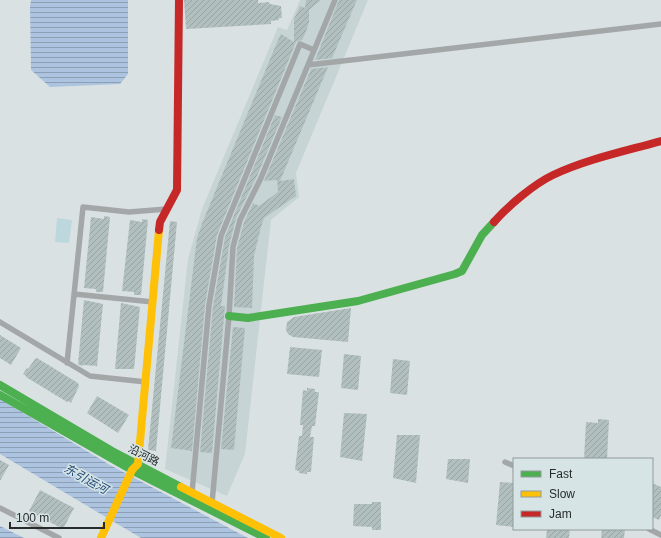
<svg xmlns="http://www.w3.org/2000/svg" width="661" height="538" font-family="Arial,'Noto Sans SC',sans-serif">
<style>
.built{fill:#c6d4d6}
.park{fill:#bdd8dd}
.water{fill:url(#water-rules)}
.building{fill:url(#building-hatch)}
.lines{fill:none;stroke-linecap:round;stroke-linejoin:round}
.street{stroke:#a4a7a8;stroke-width:5.5}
.fast{stroke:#4caf50;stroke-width:8}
.slow{stroke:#ffc107;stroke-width:8}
.jam{stroke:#c62828;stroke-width:8}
.labels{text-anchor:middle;stroke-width:3;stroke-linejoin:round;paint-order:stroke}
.street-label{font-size:11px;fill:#272b2c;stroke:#d7e4e6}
.water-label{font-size:12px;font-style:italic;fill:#1e4777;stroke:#d7e4e6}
</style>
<defs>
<pattern id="water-rules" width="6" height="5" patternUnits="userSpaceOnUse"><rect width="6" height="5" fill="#acc4df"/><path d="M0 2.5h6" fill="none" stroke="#8c9fb5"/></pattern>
<pattern id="building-hatch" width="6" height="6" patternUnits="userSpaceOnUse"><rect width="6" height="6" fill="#b1c0bf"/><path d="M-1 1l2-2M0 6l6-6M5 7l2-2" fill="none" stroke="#98a5a4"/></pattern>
</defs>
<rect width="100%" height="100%" fill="#dae1e2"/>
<path class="built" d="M300 0H368L296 173 299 197 271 220 245 454 227 496 165 469 188 259 202 209 278 27 287 30Z"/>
<path class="park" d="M57 218 72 220 69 243 55 242Z"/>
<path class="water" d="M31 0H128V74L120 84 50 87 31 70 30 6Z
M0 399 110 465 248 538H141L0 454Z
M0 526 24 538H0Z"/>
<path class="building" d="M184 0H258V3L269 2 270 4 281 6 282 18H279V20L271 21V24L186 29Z
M306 0H321L309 10V22L306 32 302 40 296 42 217 235 205 305 192 451 171 448 197 238 203 221 278 40 281 34 294 42V19L300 6 305 8Z
M339 0H357L332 58 315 60Z
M328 67 280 181 294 179 296 196 264 218 261 227 254 256 252 308 234 307 237 248 244 222 253 203 259 206 278 192 277 180 264 181 311 69Z
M275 115 282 117 257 176 236 218 229 246 221 306H225L212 453 200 452 213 306 225 237Z
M104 216 110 217 103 292H96V289L84 288 91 217 104 219Z
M142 219 148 220 141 295H134V292L122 291 130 220 142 222Z
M170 221 177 222 156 451 148 450Z
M84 300 103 304 97 366 84 365 82 366 78 364Z
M121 303 140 307 134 369H115Z
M351 308 348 342 293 337 288 334 286 330 287 322 294 317Z
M233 327 245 328 234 450 221 449Z
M0 335 21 348 11 365 0 358Z
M290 347 322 350 319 377 287 374Z
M344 354 361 356 358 390 341 388Z
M37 358 78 383 79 386 71 403 68 401 67 402 26 377V376L23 374 27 368 28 369 35 359Z
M393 359 410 361 407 395 390 393Z
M307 388 315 389V392H319L315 426H312L310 437H314L311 472H307V474L299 473V471L295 470 299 436H302L303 425H300L303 390 307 391Z
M97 396 129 415 118 433 87 413Z
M344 413 367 414 362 461 340 457Z
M598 419 609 420 607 459H584L586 422 598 423Z
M397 435H420L416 483 393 478Z
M448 459H470L468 483 446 479Z
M0 460 9 465 0 481Z
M500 482 514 483V527L496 525Z
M652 483 661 487V515L659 520 652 517Z
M40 490 74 508 63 529 29 511Z
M372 502H381V530H372V527L353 526 354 504H372Z
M547 529H570L569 538H546Z
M602 529H625L624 538H601Z"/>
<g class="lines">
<path class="street" d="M308 65 661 24
M74 294 153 302
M0 322 90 376 146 382
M67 363 83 207 129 212 167 209
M505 462 514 466
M192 493 209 305 221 236 300 44 314 50
M212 503 229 316 233 247 240 220 261 178 335 0
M0 508 59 538
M649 529 661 535"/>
<path class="fast" d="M229 316 248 318 358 301 455 274 462 271 482 235 494 222
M0 385 112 451 181 487
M0 395 139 474 266 538"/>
<path class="slow" d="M181 487 281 538
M101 538 132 470 138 464 159 230"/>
<path class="jam" d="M494 222C508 206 534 184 553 175 587 159 626 151 661 141
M159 230 160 222 177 190 179 0"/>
</g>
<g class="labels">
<g class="street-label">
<text transform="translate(144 455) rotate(27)" y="4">沿河路</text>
</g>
<g class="water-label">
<text transform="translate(86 479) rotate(29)" y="4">东引运河</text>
</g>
</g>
<rect x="513" y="458" width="140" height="72" fill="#d7e4e6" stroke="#919a9c"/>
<rect x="521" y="471" width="20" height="6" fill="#4caf50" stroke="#919a9c"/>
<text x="549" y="478" font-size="12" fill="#272b2c">Fast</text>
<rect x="521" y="491" width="20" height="6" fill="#ffc107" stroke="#919a9c"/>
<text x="549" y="498" font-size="12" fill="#272b2c">Slow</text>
<rect x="521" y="511" width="20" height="6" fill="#c62828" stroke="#919a9c"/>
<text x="549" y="518" font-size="12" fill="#272b2c">Jam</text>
<path d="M10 522v6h94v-6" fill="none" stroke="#272b2c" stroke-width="2"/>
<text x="16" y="522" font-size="12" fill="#272b2c" stroke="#d7e4e6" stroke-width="3" paint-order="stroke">100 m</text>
</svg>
